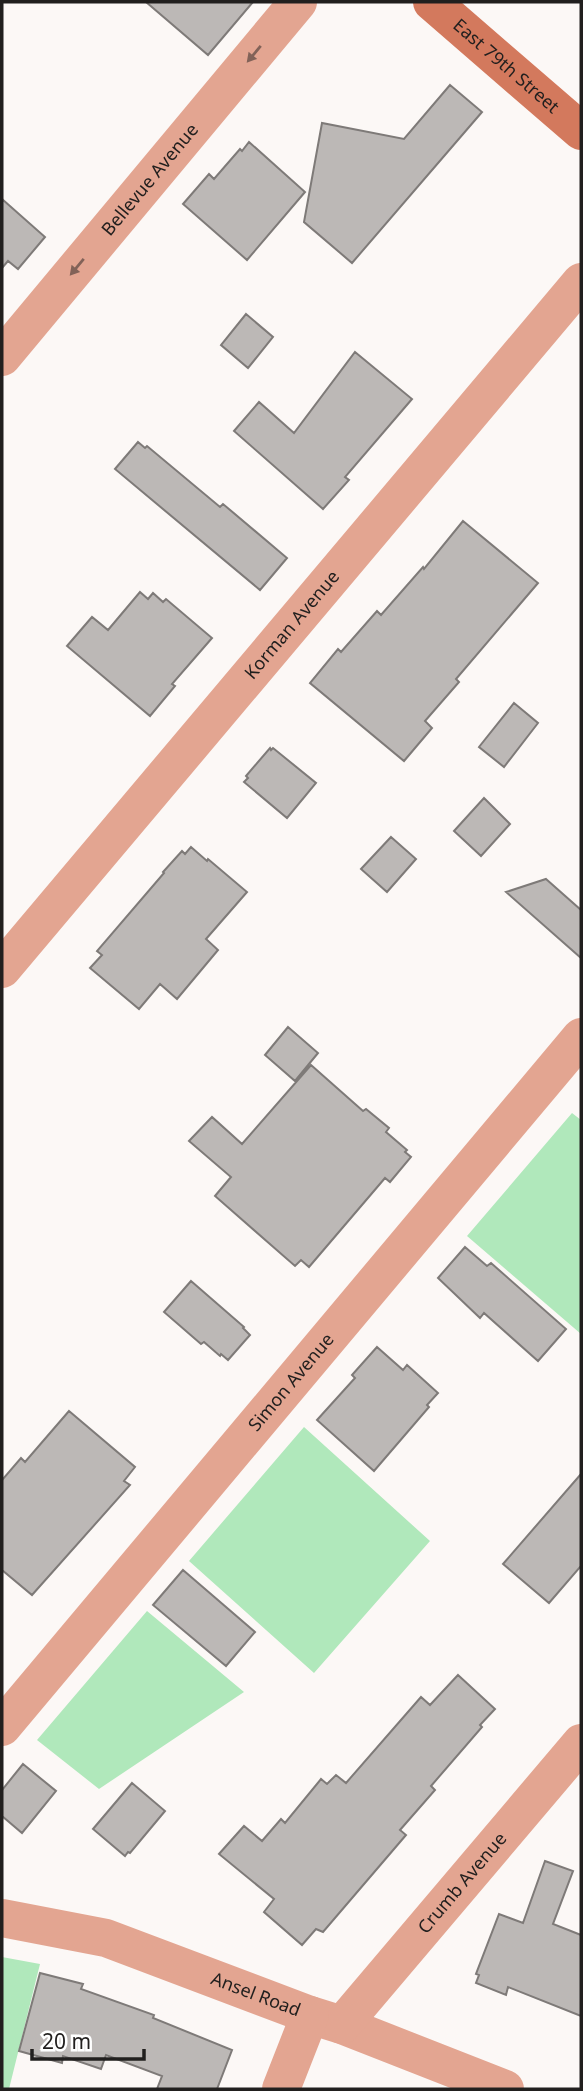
<svg xmlns="http://www.w3.org/2000/svg" width="583" height="2091" font-family="'Noto Sans',sans-serif">
<style>
.green{fill:#b0e8bb}
.building{fill:#bcb8b6;stroke:#7e7a78;stroke-width:2}
.lines{fill:none;stroke-linecap:round;stroke-linejoin:round}
.street{stroke:#e3a591;stroke-width:38}
.secondary{stroke:#d3795d;stroke-width:38}
.oneway{fill:#826258}
.labels{text-anchor:middle;stroke-width:6;stroke-linejoin:round;paint-order:stroke}
.street-label{font-size:18px;fill:#211f1e;stroke:#fff}
</style>
<rect width="100%" height="100%" fill="#fcf8f6"/>
<path class="green" d="M572 1113 581 1120V1334L467 1236Z
M304 1427 430 1541 314 1673 189 1561Z
M147 1611 244 1692 99 1789 37 1740Z
M2 1957 40 1964 9 2089H2Z"/>
<path class="building" d="M146 2H253L208 55Z
M450 85 482 112 352 263 304 222 322 123 404 139Z
M249 142 305 192 247 260 183 204 209 174 214 179 240 149 242 151Z
M2 199 45 237 18 269 8 261 2 268Z
M246 314 273 337 248 368 221 345Z
M355 352 412 399 345 477 349 480 323 509 234 431 259 402 294 433Z
M138 442 145 448 147 446 220 507 223 504 287 558 260 590 115 469Z
M463 521 538 583 456 679 459 682 425 721 432 728 404 761 310 683 338 649 341 652 377 611 381 615 423 567 424 569Z
M140 592 148 599 153 593 163 602 166 599 212 638 172 684 175 686 150 716 67 646 92 617 108 630Z
M514 703 538 723 504 767 479 747Z
M270 748 271 750 273 748 316 783 287 818 244 782 248 778 246 776Z
M484 798 510 824 481 856 454 831Z
M391 837 416 859 387 892 361 869Z
M191 847 207 861 208 859 247 892 206 939 218 950 177 999 160 984 139 1009 90 968 102 955 97 951 164 873 163 872 182 851 185 854Z
M546 879 581 910V958L506 892Z
M288 1027 318 1053 295 1081 265 1055Z
M311 1065 363 1111 366 1109 389 1128 386 1132 407 1150 405 1152 411 1157 390 1182 385 1178 309 1267 301 1260 295 1266 215 1196 231 1177 189 1141 212 1117 242 1144Z
M465 1247 487 1266 491 1263 566 1329 538 1361 484 1313 480 1318 438 1278Z
M191 1281 244 1327 243 1328 250 1335 228 1360 221 1354 220 1356 204 1342 201 1344 164 1312Z
M377 1347 403 1370 407 1365 438 1393 427 1405 429 1407 374 1471 317 1420 355 1378 352 1375Z
M69 1411 135 1467 124 1481 130 1485 32 1595 2 1570V1480L21 1458 25 1462Z
M581 1474V1566L549 1603 503 1564Z
M183 1570 255 1632 226 1666 153 1605Z
M458 1675 495 1709 480 1725 482 1727 431 1786 435 1790 400 1830 406 1835 323 1932 316 1929 302 1945 264 1912 274 1899 219 1854 244 1826 262 1841 281 1819 285 1823 321 1779 327 1784 336 1775 346 1783 421 1697 430 1705Z
M23 1764 56 1791 22 1833 2 1816V1790Z
M132 1783 165 1811 130 1853 128 1852 125 1856 93 1829Z
M545 1861 573 1871 553 1924 581 1935V2016L508 1987 506 1995 476 1983 479 1975 476 1974 499 1914 523 1923Z
M40 1973 83 1984 81 1989 154 2015 153 2018 232 2050 217 2089H157L162 2076 106 2055 101 2069 63 2056 62 2063 19 2051Z"/>
<g class="lines">
<g class="street">
<path id="s1" d="M2 357 298 2"/>
<path id="s2" d="M2 969 581 282"/>
<path id="s3" d="M2 1727 581 1037"/>
<path id="s4" d="M2 1918 106 1938 310 2015 342 2025 505 2089"/>
<path id="s5" d="M342 2025 581 1743"/>
<path d="M281 2089 310 2015"/>
</g>
<path class="secondary" id="s6" d="M432 2 581 131"/>
</g>
<defs><path id="oneway-solid" d="M-6-.8H1V-3.2L6.5 0L1 3.2V.8H-6Z" transform="scale(1.75)"/></defs>
<g class="oneway">
<use href="#oneway-solid" transform="translate(254 54) rotate(130)"/>
<use href="#oneway-solid" transform="translate(77 267) rotate(130)"/>
</g>
<g class="labels">
<g class="street-label">
<text dy="6" stroke="none"><textPath href="#s6" startOffset="98">East 79th Street</textPath></text>
<text dy="6" stroke="none"><textPath href="#s1" startOffset="231">Bellevue Avenue</textPath></text>
<text dy="6" stroke="none"><textPath href="#s2" startOffset="450">Korman Avenue</textPath></text>
<text dy="6" stroke="none"><textPath href="#s3" startOffset="450">Simon Avenue</textPath></text>
<text dy="6" stroke="none"><textPath href="#s5" startOffset="186">Crumb Avenue</textPath></text>
<text dy="6" stroke="none"><textPath href="#s4" startOffset="266">Ansel Road</textPath></text>
</g>
</g>
<rect width="583" height="2091" fill="none" stroke="#211f1e" stroke-width="7"/>
<path d="M32 2049v10h112v-10" fill="none" stroke="#211f1e" stroke-width="3.5"/>
<text x="42" y="2049" font-size="21" fill="#211f1e" stroke="#ffffff" stroke-width="5" paint-order="stroke">20 m</text>
</svg>
